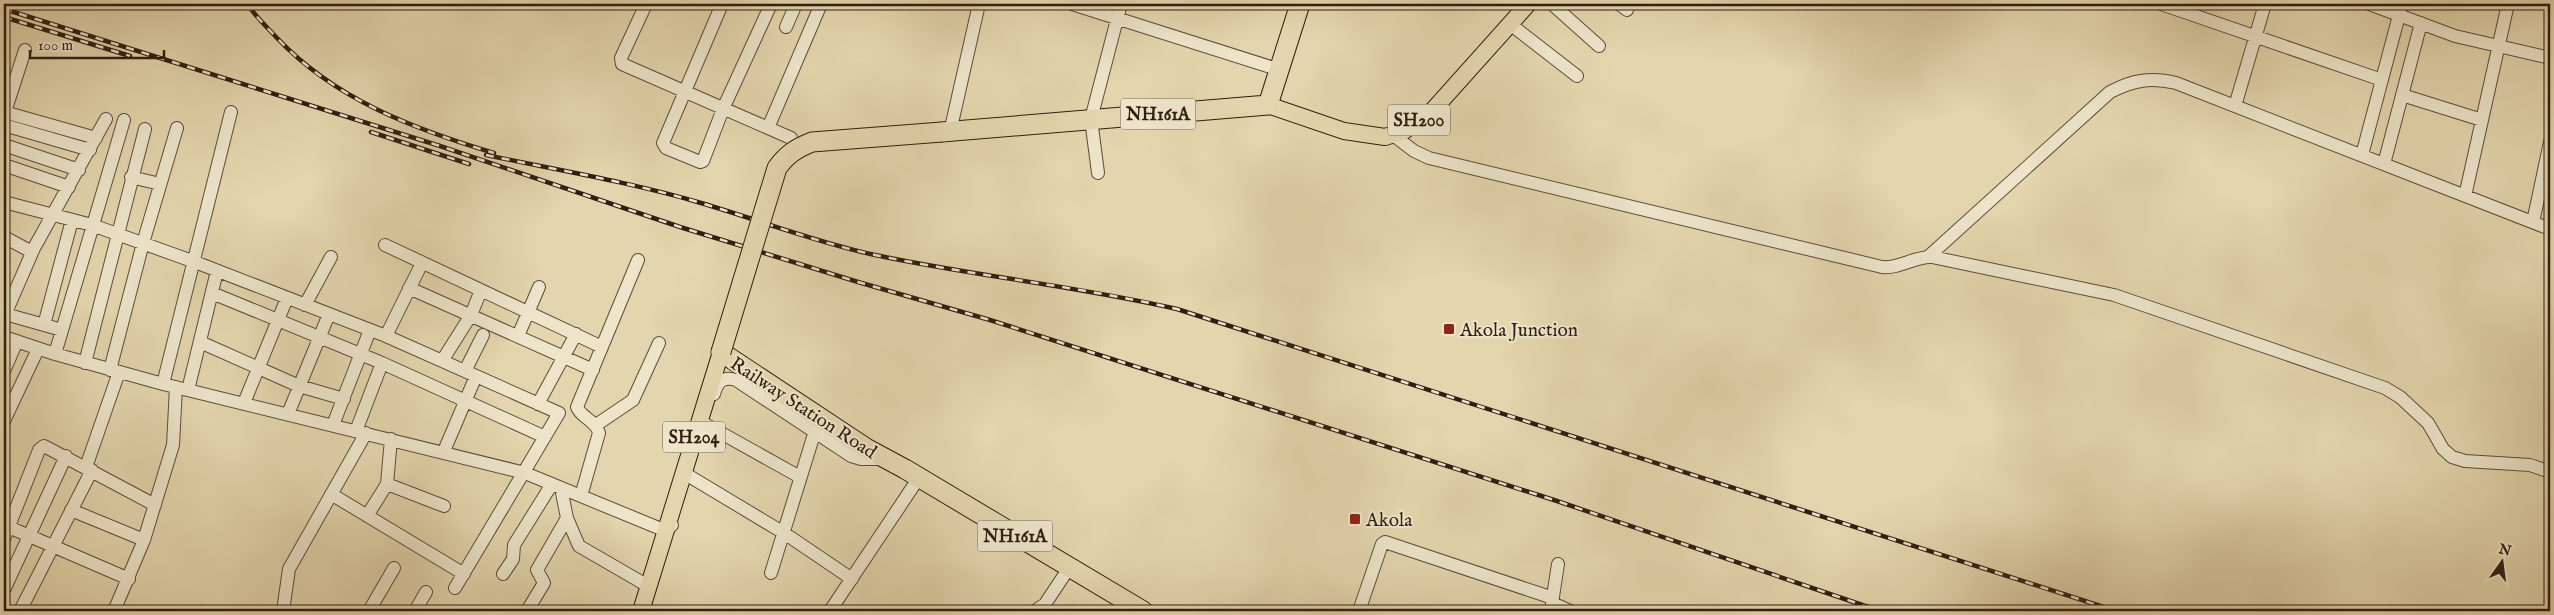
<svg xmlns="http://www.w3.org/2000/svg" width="2554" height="615" font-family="'IM FELL English',serif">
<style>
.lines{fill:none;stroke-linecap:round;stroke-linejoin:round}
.minor-casing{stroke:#5c4c38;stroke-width:14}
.major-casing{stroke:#2f1e11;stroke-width:18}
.highway-casing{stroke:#2f1e11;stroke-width:21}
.minor{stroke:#ede4ca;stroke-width:12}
.major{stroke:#e3d5ad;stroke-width:16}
.highway{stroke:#e3d5ad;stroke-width:19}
.rail-casing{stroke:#2f1e11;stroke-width:4.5}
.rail{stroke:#ede4ca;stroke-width:2.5;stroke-dasharray:8;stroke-linecap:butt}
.highway-bridge-casing{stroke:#2f1e11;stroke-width:21;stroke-linecap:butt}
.highway-bridge{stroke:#e3d5ad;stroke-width:19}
.poi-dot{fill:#8f2418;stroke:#ede4ca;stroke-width:2}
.labels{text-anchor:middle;stroke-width:4;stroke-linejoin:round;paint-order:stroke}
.shield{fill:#ede4ca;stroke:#685948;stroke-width:1}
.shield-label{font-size:18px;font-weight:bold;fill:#2f1e11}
.poi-label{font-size:19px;fill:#2f1e11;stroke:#ede4ca;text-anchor:start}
.street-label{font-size:19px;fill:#2f1e11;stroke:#ede4ca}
</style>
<rect width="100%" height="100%" fill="#e3d5ad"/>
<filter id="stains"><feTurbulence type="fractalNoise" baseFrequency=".004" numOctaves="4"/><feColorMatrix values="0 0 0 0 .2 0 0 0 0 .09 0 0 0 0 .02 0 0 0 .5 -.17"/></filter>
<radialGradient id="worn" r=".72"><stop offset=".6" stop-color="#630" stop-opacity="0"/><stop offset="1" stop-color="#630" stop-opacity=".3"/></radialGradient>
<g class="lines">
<g class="minor-casing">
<path id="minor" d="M646 4 621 58 622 64 791 138
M722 4 663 143 666 148 700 162 703 161 723 109 771 4
M1072 4 1280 70
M1552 4 1599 46
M1619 4 1627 10
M2161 4 2382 80
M2369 4 2455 36 2550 58
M1510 24 1577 76
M786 27 796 4
M2402 95 2482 120
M2235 106 2265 4
M4 112 96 138
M4 115 25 50
M4 125 90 150
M768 128 821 4
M950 132 979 4
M1393 135 1414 151 1429 158 1882 267C1899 269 1915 256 1932 257L2114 295 2385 388 2400 397 2428 423 2443 449 2452 457 2465 461 2530 465 2550 472
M4 145 79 170
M2362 155 2402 4
M2384 164 2421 23
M4 165 69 187
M1098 173 1091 119 1121 4
M131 177 160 184
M2465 196 2508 4
M4 202 92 225 195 262 386 336 559 413 455 588
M2533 222 2550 142
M4 237 32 252
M385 245 602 347
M1928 257 2110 92C2133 80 2151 77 2176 83L2550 229
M409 288 593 370
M212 293 382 363 545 437
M305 305 331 257
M5 314 62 330
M4 317 34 248 106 119
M44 325 72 220
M386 336 422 263
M518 336 539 287
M4 337 55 354 163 384 525 473 666 531 672 525
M200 342 299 386 344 399
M55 354 124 120
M442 361 471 315 481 290
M85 363 145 129
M110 370 143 243 177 128
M4 371 17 341
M465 371 483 335
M163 384 231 112
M188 390 217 271
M714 394C717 382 723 376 736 380L851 456 861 459H884
M244 403 287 298
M538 404 576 334
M288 414 329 314
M4 421 38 349
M705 424 800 477
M333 425 370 330
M596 425 633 400 659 343
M356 431 382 363
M444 451 476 376
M86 467 119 372
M689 476 784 533 852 579
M387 484 444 506
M561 488 567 518 579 546 648 586
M331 494 464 574
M581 496 599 433C596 420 581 418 577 407L638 260
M71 510 144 540
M367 516 387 484 391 439
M4 525 129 579
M4 539 39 450 44 446 155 505
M1558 564 1552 603 1570 611
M771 573 815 431
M503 574 513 559 514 545 552 484
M4 590 66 456
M20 611 92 470
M114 611 144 540 173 445 176 387
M283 611 289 569 366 433
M369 611 394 568
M415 611 426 592
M527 611 544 583 537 570 567 518
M830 611 914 485
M1035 611 1045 604 1069 568
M1359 611 1382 544 1385 542 1553 598"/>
</g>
<g class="major-casing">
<path id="major" d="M1268 105 1344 131 1385 137 1404 131 1433 110 1528 4
M641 611 721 352"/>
</g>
<g class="highway-casing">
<path id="highway" d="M942 132 1268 105 1300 4
M721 352 866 448 905 469 1143 611"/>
</g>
<use href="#minor" class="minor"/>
<use href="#major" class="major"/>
<use href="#highway" class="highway"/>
<g class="rail-casing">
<path id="rail" d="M247 4C256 17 267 27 277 38 336 100 414 129 494 153
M4 9 440 146 680 227 858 282 990 320 1557 501 1880 611
M4 17 130 56
M371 132 469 164
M486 155C557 170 630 182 701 203 759 220 815 242 875 255 975 276 1077 286 1177 309L2116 611"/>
</g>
<use href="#rail" class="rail"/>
<g class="highway-bridge-casing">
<path id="highway-bridge" d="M721 352 777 168C787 154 797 148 812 142L942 132"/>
</g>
<use href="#highway-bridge" class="highway-bridge"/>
</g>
<g class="poi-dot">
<rect x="1443" y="323" width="12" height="12" rx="2.5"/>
<rect x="1349" y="513" width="12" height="12" rx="2.5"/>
</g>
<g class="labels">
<g class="shield">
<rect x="1120.5" y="98.5" width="75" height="31" rx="4"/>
<rect x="1388" y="104.5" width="62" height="31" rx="4"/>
<rect x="663" y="421.5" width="62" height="31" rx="4"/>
<rect x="977.5" y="520.5" width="75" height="31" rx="4"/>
</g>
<g class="shield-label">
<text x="1158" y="120">NH161A</text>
<text x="1419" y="126">SH200</text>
<text x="694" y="443">SH204</text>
<text x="1015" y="542">NH161A</text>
</g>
<g class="poi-label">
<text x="1460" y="336">Akola Junction</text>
<text x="1366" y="526">Akola</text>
</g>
<g class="street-label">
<text transform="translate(804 407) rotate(33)" y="7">Railway Station Road</text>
</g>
</g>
<rect width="2554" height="615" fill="none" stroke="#e3d5ad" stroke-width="20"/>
<rect x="5" y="5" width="2544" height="605" fill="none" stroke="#2f1e11" stroke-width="2.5"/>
<rect x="10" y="10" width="2534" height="595" fill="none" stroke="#2f1e11"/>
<g transform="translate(2502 562) rotate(14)" stroke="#ede4ca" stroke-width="4" paint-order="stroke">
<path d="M0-4L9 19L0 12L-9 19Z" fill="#2f1e11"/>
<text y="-8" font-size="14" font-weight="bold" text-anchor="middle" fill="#2f1e11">N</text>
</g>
<path d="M30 50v8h134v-8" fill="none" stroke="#2f1e11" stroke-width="2.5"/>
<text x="38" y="50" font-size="15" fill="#2f1e11" stroke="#ede4ca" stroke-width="4" paint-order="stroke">100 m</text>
<rect width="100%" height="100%" filter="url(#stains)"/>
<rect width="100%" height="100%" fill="url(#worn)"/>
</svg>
